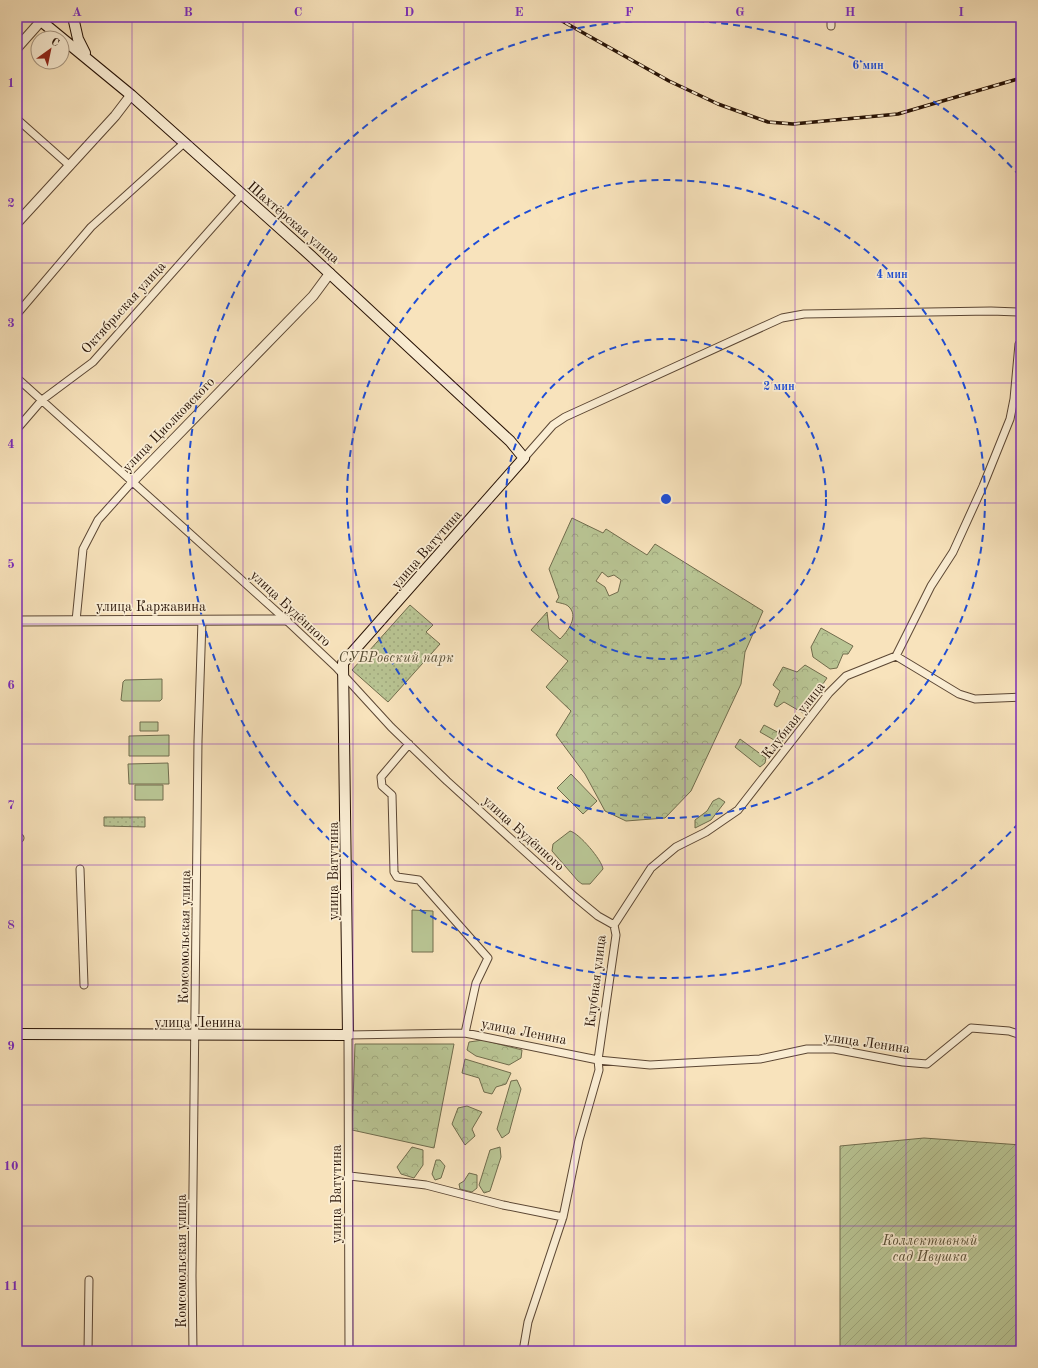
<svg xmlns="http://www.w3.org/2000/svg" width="1038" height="1368" font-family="'Old Standard TT',serif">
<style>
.grass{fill:#b9c594;stroke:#706c4d}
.forest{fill:url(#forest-crowns);stroke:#706c4d;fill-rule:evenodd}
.park{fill:url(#park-dots);stroke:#706c4d}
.garden{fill:url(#garden-furrows);stroke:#706c4d}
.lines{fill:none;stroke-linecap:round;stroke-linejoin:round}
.minor-casing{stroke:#5c4734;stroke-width:9}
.tertiary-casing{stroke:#5c4734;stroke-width:11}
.secondary-casing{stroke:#281306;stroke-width:12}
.minor{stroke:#faedd3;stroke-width:7}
.tertiary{stroke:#faedd3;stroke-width:9}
.secondary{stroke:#faedd3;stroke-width:10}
.rail-casing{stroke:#281306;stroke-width:3.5}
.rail{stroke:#faedd3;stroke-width:2;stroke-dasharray:6;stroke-linecap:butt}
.grid{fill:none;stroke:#7b2cbf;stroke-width:1;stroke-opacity:0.55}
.ring{fill:none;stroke:#1d4ed8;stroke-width:2;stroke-dasharray:7 5}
.labels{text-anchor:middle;stroke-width:3.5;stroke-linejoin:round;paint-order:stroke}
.street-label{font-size:14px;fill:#281306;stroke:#faedd3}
.park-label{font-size:14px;font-style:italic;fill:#5b5138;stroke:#faedd3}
.centre{fill:#1d4ed8;stroke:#faedd3;stroke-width:2}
.ring-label{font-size:12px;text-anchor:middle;font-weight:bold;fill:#1d4ed8;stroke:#faedd3;stroke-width:3.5;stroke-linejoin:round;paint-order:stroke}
.neatline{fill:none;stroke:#7b2cbf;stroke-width:1.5}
.grid-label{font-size:13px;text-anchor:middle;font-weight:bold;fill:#7b2cbf}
</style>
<defs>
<pattern id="forest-crowns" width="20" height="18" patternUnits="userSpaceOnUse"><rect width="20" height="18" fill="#b9c594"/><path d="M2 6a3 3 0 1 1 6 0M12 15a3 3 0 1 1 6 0" fill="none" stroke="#9fa87e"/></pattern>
<pattern id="park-dots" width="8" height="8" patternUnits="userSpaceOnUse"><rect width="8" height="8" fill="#b9c594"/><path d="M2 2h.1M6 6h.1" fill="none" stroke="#9fa87e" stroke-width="1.8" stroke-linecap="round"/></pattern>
<pattern id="garden-furrows" width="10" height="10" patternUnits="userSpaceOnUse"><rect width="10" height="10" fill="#b9c594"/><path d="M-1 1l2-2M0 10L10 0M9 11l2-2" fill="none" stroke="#9fa87e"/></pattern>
</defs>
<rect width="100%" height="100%" fill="#f8e3bc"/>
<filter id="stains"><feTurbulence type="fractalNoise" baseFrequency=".005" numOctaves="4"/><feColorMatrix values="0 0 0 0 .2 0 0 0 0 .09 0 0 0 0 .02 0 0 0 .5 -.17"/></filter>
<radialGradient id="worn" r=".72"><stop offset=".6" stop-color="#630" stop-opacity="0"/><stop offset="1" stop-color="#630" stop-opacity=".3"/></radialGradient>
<path class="grass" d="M162 679V699L160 701H123L121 700 123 682 125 680Z
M140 722H158V731H140Z
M169 735V756H129V736Z
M168 763 169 784H129L128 764Z
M571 774 597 801 583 814 557 788Z
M135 785H163V800H135Z
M570 831C579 833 602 860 603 869L590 884H582L578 881 552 851 553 844Z
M412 910 433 911V952H412Z"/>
<path class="forest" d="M572 518 603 533 606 529 647 555 655 544 763 611 745 652 741 684 691 791 665 818 626 821 605 811 585 774 556 735 571 711 546 687 568 661 531 630 547 612 549 629 560 639C567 632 580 616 568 606 566 604 560 603 556 602L559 597 549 569ZM602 572 608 577 614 575 621 580 618 592 609 596 605 587 596 581Z
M821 628 853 646 848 654H843L837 668 830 669 813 657 811 647Z
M805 665 827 678 803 713 784 702 777 707 774 705 780 691 773 685 783 667 797 672Z
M764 725 785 736 782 742 774 740 760 732Z
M740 739 766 758 765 763 760 767 735 747Z
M719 798 725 802 711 820 695 828V820L707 811 713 801Z
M483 1040 522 1050 521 1058 509 1065 476 1056 467 1050 469 1042Z
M355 1044H454L434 1148 352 1130Z
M465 1059 511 1073 506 1084 496 1087 492 1094 484 1092 479 1078 462 1073Z
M517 1080 521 1089 509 1133 502 1138 497 1129 511 1081Z
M467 1106 482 1112 472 1129 475 1136 465 1145 452 1124 458 1108Z
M412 1147 423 1150V1165L414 1178 401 1174 397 1167Z
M500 1147 501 1157 490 1191 484 1193 479 1185 490 1150Z
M436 1160H440L445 1166 441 1178 435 1180 432 1174Z
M469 1173 477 1175V1188L472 1192 460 1189 459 1184 464 1181Z"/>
<path class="park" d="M410 605 433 625 426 632 440 644 388 702 352 670Z
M104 817H145V827L104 826Z"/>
<path class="garden" d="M924 1138 1021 1145V1351H840V1146Z"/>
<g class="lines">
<g class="minor-casing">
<path id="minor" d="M831 26V17
M17 119 70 166
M17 314 91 227 183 144
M17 378 286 620 336 667 391 727 447 781 575 897 598 916 614 925
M17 429 42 400 93 362 241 195
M524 458 553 425 565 417 782 318 804 314 991 311 1021 312
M76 621 83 549 98 520 132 482
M896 656 931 586 953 552 983 486 1010 419 1014 399 1019 344 1021 343
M409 744 381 777 382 786 392 795 394 872 397 877 419 880 488 958 476 983 465 1033
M17 838H20
M80 869 84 985
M350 1176 426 1185 503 1205 563 1217
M88 1351 89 1280
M193 1351 192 1276 198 741 202 620
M349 1351 348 1035 465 1033 598 1060 650 1065 760 1059 807 1049H834L903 1062 927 1064 971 1028 1009 1031 1021 1035
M523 1351 528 1322 563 1217 579 1140 599 1070 598 1060 616 935 614 925 651 868 676 847 706 832 738 810 829 693 846 676 896 656 959 694 975 699 1021 697"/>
</g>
<g class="tertiary-casing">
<path id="tertiary" d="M17 48 41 21
M17 223 115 116 131 95
M132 482 313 296 330 273
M17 621 286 620"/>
</g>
<g class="secondary-casing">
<path id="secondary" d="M73 17 78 39 85 53
M17 1034 348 1035 343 663 524 458 510 441 311 256 131 95 41 21 44 17"/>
</g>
<use href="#minor" class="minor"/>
<use href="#tertiary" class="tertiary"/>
<use href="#secondary" class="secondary"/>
<g class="rail-casing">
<path id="rail" d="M555 17 669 81 718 104 768 122 793 124 898 114 1021 78"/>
</g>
<use href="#rail" class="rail"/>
</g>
<path class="grid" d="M132 17V1351M243 17V1351M353 17V1351M464 17V1351M574 17V1351M685 17V1351M795 17V1351M906 17V1351M17 142H1021M17 263H1021M17 383H1021M17 503H1021M17 624H1021M17 744H1021M17 865H1021M17 985H1021M17 1105H1021M17 1226H1021"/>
<g class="ring">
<circle cx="666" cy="499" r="160"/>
<circle cx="666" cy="499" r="319"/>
<path d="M1019 823A479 479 0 1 1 1019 175"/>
</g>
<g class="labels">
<g class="street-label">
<text transform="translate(294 222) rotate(41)" y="5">Шахтёрская улица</text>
<text transform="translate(123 307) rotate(-48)" y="5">Октябрьская улица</text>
<text transform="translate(168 424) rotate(-46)" y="5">улица Циолковского</text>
<text transform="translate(426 549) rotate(-49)" y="5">улица Ватутина</text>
<text x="151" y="611">улица Каржавина</text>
<text transform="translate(291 608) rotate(43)" y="5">улица Будённого</text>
<text transform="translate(793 720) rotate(-52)" y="5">Клубная улица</text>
<text transform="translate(524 833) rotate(42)" y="5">улица Будённого</text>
<text transform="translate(333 871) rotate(-90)" y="5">улица Ватутина</text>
<text transform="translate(184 937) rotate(-89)" y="5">Комсомольская улица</text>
<text transform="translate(595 981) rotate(-83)" y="5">Клубная улица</text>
<text x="198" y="1027">улица Ленина</text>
<text transform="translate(524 1031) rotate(11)" y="5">улица Ленина</text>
<text transform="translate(867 1042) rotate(8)" y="5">улица Ленина</text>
<text transform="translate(336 1194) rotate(-90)" y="5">улица Ватутина</text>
<text transform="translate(181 1261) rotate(-90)" y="5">Комсомольская улица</text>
</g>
<g class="park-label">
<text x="396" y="662">СУБРовский парк</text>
<text x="930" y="1245">Коллективный<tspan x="930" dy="16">сад Ивушка</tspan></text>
</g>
</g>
<circle cx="666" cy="499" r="6" class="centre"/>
<g class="ring-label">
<text x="868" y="69">6 мин</text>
<text x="892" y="278">4 мин</text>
<text x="779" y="390">2 мин</text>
</g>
<rect width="1038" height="1368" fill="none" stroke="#f8e3bc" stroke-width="44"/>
<g transform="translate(50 50) rotate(33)"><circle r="19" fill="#faedd3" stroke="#a69681"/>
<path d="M0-3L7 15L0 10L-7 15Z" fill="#8f2418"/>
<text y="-6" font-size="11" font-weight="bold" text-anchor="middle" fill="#281306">С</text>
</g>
<rect x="22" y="22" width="994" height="1324" class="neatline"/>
<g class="grid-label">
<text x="77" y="16">A</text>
<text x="188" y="16">B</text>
<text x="298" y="16">C</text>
<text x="409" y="16">D</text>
<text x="519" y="16">E</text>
<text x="629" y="16">F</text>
<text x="740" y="16">G</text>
<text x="850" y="16">H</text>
<text x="961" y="16">I</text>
<text x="11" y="87">1</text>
<text x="11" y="207">2</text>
<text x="11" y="327">3</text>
<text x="11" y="448">4</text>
<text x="11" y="568">5</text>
<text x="11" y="689">6</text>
<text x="11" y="809">7</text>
<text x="11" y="929">8</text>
<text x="11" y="1050">9</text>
<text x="11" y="1170">10</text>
<text x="11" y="1290">11</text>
</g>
<rect width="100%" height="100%" filter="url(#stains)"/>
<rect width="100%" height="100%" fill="url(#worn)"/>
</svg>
